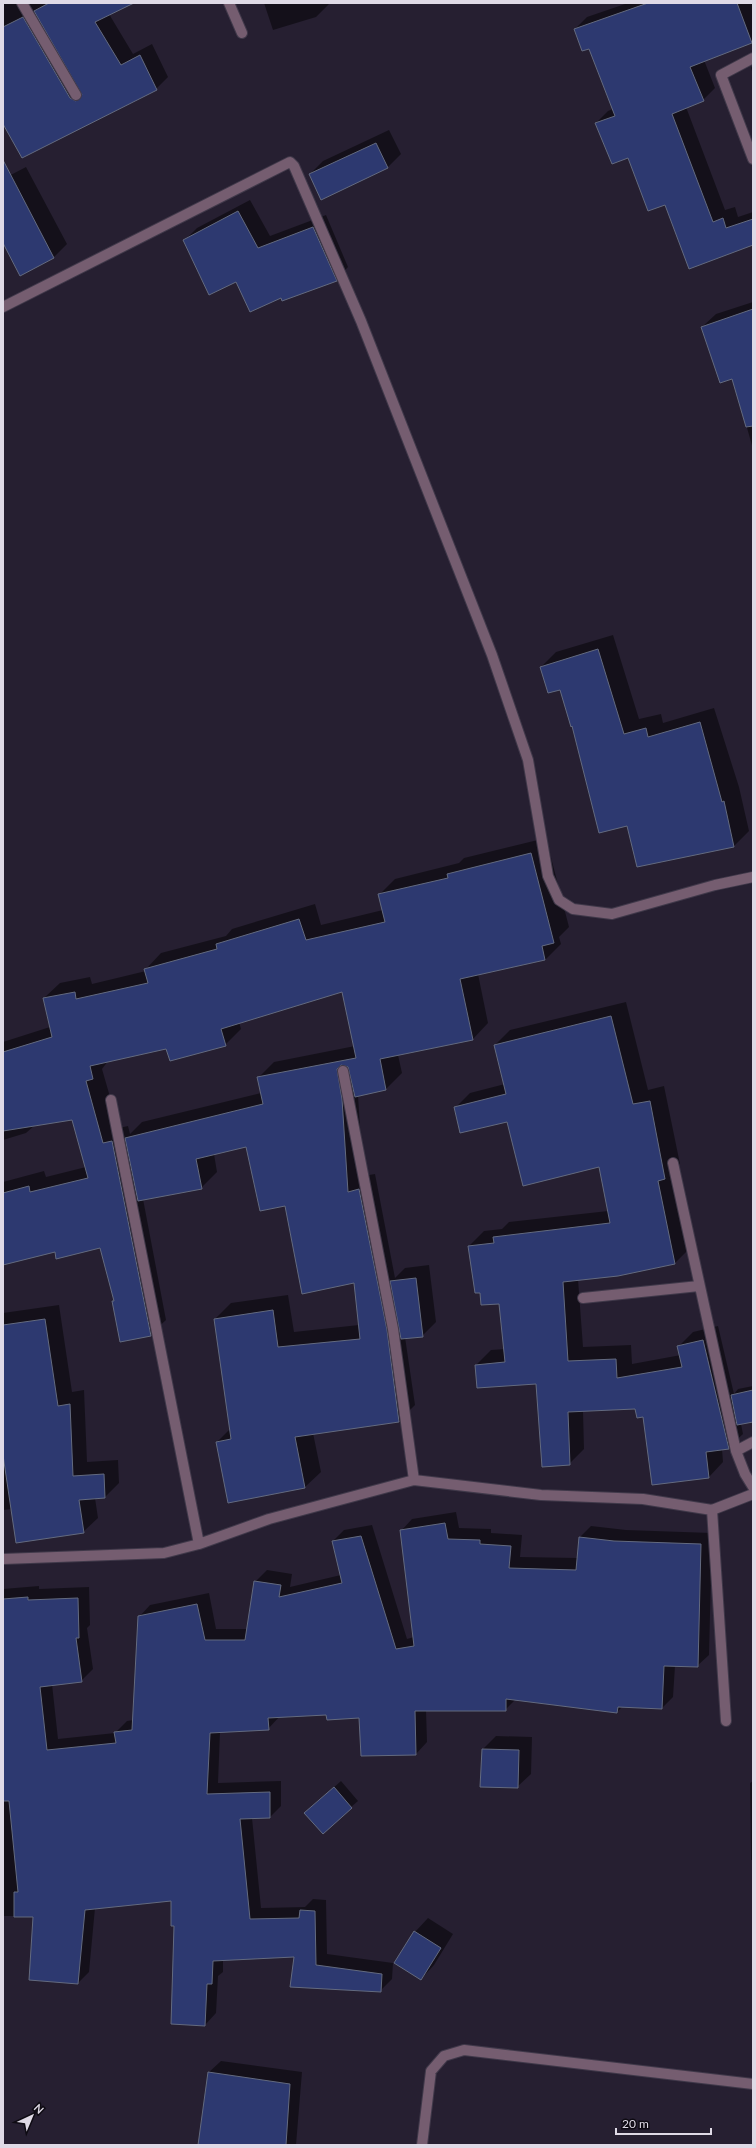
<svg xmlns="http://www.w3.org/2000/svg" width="756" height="2148" font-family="Lato,sans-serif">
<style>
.shadow{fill:#0007;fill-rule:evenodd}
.building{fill:#2d3970;stroke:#636a7f}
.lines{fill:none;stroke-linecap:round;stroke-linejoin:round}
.street-casing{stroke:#40394a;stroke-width:12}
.street{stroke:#755d70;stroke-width:10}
</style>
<rect width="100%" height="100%" fill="#261f31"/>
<path class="shadow" d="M3 3H124L109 14 133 54 152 44 168 77 156 89 3 122Z
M264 3H329V4L316 17 273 30Z
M628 3H753V41L704 60 715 88 703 100 686 107 725 210 735 207 738 217 753 212V244L666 203 628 157 596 123 608 111 613 109 589 48 575 29 587 17Z
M753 65V74L751 68Z
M389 130 401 154 388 167 310 174 323 161Z
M26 167 67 244 54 257 20 274 3 241V179Z
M250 200 270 236 326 215 348 267 336 280 282 296 236 281 185 240 197 228Z
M753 302V352L702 327 716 314Z
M753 390V449L740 403Z
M613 635 639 719 661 714 663 723 714 708 739 787 749 831 734 846 628 825 573 725 560 688 541 667 556 652Z
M546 838 569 927 559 937 561 944 545 960 478 974 488 1023 473 1039 398 1055 402 1073 386 1089 358 1095 363 1176 375 1174 395 1278 405 1268 429 1265 436 1322 422 1336 405 1337 415 1405 399 1421 313 1433 321 1472 305 1487 217 1442 231 1428 215 1319 231 1303 288 1295 294 1332 359 1325 355 1281 286 1205 247 1145 214 1154 217 1172 201 1188 143 1199 166 1320 150 1335 113 1302 114 1300 101 1247 55 1250 3 1264V1182L44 1171 46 1177 86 1167 73 1119 35 1125 26 1133 3 1140V1042L50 1027 44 998 60 983 90 977 92 984 146 971V969L161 953 226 936 232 929 315 904 321 925 383 910 379 895 395 879 459 863 464 858ZM343 990 355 1046 274 1062 258 1078 261 1093 142 1122 130 1134 128 1126 119 1128 102 1069 108 1061 167 1047 225 1045 241 1029 239 1022Z
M626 1002 648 1090 664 1086 680 1164 673 1170 689 1249 675 1263 578 1279 583 1347 631 1345 632 1364 681 1355 679 1346 693 1332 718 1326 734 1394 738 1389 753 1386V1421L741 1424 743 1434 728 1448 722 1449 723 1462 709 1477 636 1408 583 1411 584 1449 569 1464 536 1383 476 1365 491 1350 505 1349 500 1303 481 1292 469 1246 484 1231 502 1229 509 1222 608 1211 599 1165 507 1121 455 1108 470 1093 505 1084 495 1045 510 1030Z
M59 1305 72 1392 84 1390 87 1462 118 1460 119 1483 105 1497 95 1498 98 1518 83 1532 12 1509 3 1510V1313Z
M456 1512 459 1528 491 1529V1533L522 1535 520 1557 578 1558 580 1537 591 1526 626 1530 712 1533 709 1655 697 1666H675L673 1697 662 1708 623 1706 617 1712 516 1699 505 1710H426L427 1742 416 1754 360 1717 327 1714 280 1716 268 1729 220 1732 218 1783 281 1781V1806L270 1817 252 1818 261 1908 305 1907 313 1899 326 1900 327 1954 393 1963 392 1979 380 1991 291 1986 295 1956 223 1960V1972L218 1976 216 2013 205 2025 175 1925 172 1900 95 1908 89 1972 78 1983 34 1916H3V1589L39 1586V1589L89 1587 90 1625 87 1628 93 1669 81 1681 52 1684 58 1739 115 1733 127 1721 134 1720 139 1617 150 1605 209 1593 216 1629H248L255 1582 267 1570 292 1574 290 1587 341 1575 333 1541 344 1530 372 1525 407 1639 414 1637 401 1531 412 1519Z
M496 1736 532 1737 531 1774 517 1787 483 1749Z
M341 1781 358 1801 351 1807H312Z
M753 1781V1860H751L750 1783Z
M428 1918 453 1934 434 1965 421 1979 395 1963 415 1932Z
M221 2061 302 2072 296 2145H199L208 2073Z"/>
<path class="building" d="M49 3H134L95 22 121 65 140 55 157 90 22 158 3 124V27L23 17 70 98 76 101 82 95 34 11Z
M648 3H737L752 43 690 67 704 101 672 114 713 222 723 218 726 228 753 219V245L689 269 665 205 648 211 628 158 612 164 595 123 615 116 589 49 582 51 574 29Z
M376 143 388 168 321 200 309 174Z
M3 160 54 258 20 276 3 243Z
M238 211 258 248 313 227 337 281 282 301 281 298 250 312 236 282 209 295 183 240Z
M753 309V426L746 427 732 379 720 383 701 327Z
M598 649 624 734 646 728 648 737 700 722 722 802 724 801 734 847 637 867 627 826 599 833 572 726 571 727 560 690 548 693 540 667Z
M531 853 554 943 542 946 545 960 460 979 473 1040 380 1059 386 1090 355 1097 348 1067 341 1065 337 1069 342 1099 348 1192 359 1189 387 1330 399 1422 295 1437 305 1488 228 1503 216 1442 231 1439 214 1319 273 1310 278 1347 360 1339 354 1283 302 1294 285 1206 260 1211 246 1147 196 1159 202 1189 138 1201 125 1138 263 1104 257 1077 356 1058 342 992 221 1029 226 1046 170 1061 166 1049 90 1066 93 1079 86 1081 103 1143 112 1141 151 1336 120 1342 112 1301H114L100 1248 56 1259 55 1252 3 1265V1193L29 1186 30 1192 88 1178 72 1120 3 1131V1052L52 1037 43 998 75 992 76 999 148 983 144 969 217 949 216 944 299 919 306 940 385 922 378 894 448 878 447 874Z
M611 1016 633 1104 650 1101 665 1179 658 1181 675 1264 618 1276 563 1282 568 1361 616 1359 617 1378 682 1367 677 1346 703 1340 729 1449 706 1452 709 1478 652 1485 643 1417 637 1418 635 1409 568 1412 570 1465 542 1467 536 1384 477 1388 475 1365 505 1362 499 1304 481 1305 480 1293H475L468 1246 494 1243 493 1237 610 1223 599 1167 523 1186 507 1122 460 1133 454 1107 506 1094 494 1045Z
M416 1278 423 1337 401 1339 390 1281Z
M45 1319 58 1406 70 1404 73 1476 104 1474 105 1498 79 1500 84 1533 16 1543 3 1455V1325Z
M753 1390V1422L737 1425 731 1395Z
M445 1523 448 1539 480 1540V1544L511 1546 509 1568 576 1570 579 1537 614 1541 701 1544 698 1667 664 1666 662 1709 618 1707 617 1713 506 1699V1711H415L416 1755 361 1756 359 1718 327 1720 326 1715 268 1718 269 1730 210 1733 207 1794 270 1792V1818L240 1819 250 1919 299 1918 300 1910 315 1911 316 1965 382 1974 381 1992 290 1987 294 1957 213 1961 212 1984H207L205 2026 171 2024 174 1926H171V1901L85 1910 78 1984 29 1980 33 1917H14V1892H18L9 1801H3V1599L28 1597V1600L78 1598 79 1638H76L82 1682 40 1687 47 1750 116 1743 114 1732 132 1730 138 1616 197 1604 205 1640H245L254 1581 281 1585 279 1597 342 1583 332 1541 361 1536 396 1649 414 1646 400 1530Z
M482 1749 519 1750 518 1788 480 1787Z
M334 1787 352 1808 323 1834 304 1813Z
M414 1931 441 1948 421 1980 394 1963Z
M208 2072 290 2084 286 2145H198Z"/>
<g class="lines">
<g class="street-casing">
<path id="street" d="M22 3 76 95
M229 3 242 33
M753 58 721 75 753 159
M3 307 290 162 294 166 361 321 492 655 528 760 548 876 559 900 573 909 612 914 715 885 753 877
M343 1071 393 1329 414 1480
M111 1100 199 1544
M673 1163 736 1451 745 1474 753 1487
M583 1298 699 1286
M736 1451 753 1442
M712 1510 726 1721
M3 1559 164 1553 199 1544 269 1519 414 1480 541 1495 643 1499 712 1510 753 1494
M422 2145 431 2071 444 2056 464 2050 753 2084"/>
</g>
<use href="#street" class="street"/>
</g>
<rect width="756" height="2148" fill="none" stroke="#dfdae6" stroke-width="8"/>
<g transform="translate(32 2116) rotate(44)" stroke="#0e0b13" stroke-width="3" paint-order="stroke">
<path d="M0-3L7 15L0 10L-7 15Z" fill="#dfdae6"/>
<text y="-6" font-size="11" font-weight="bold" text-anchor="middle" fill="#dfdae6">N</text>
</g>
<path d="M616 2128v6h95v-6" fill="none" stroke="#dfdae6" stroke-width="2"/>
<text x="622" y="2128" font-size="12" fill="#dfdae6" stroke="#0e0b13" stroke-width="3" paint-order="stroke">20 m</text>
</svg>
